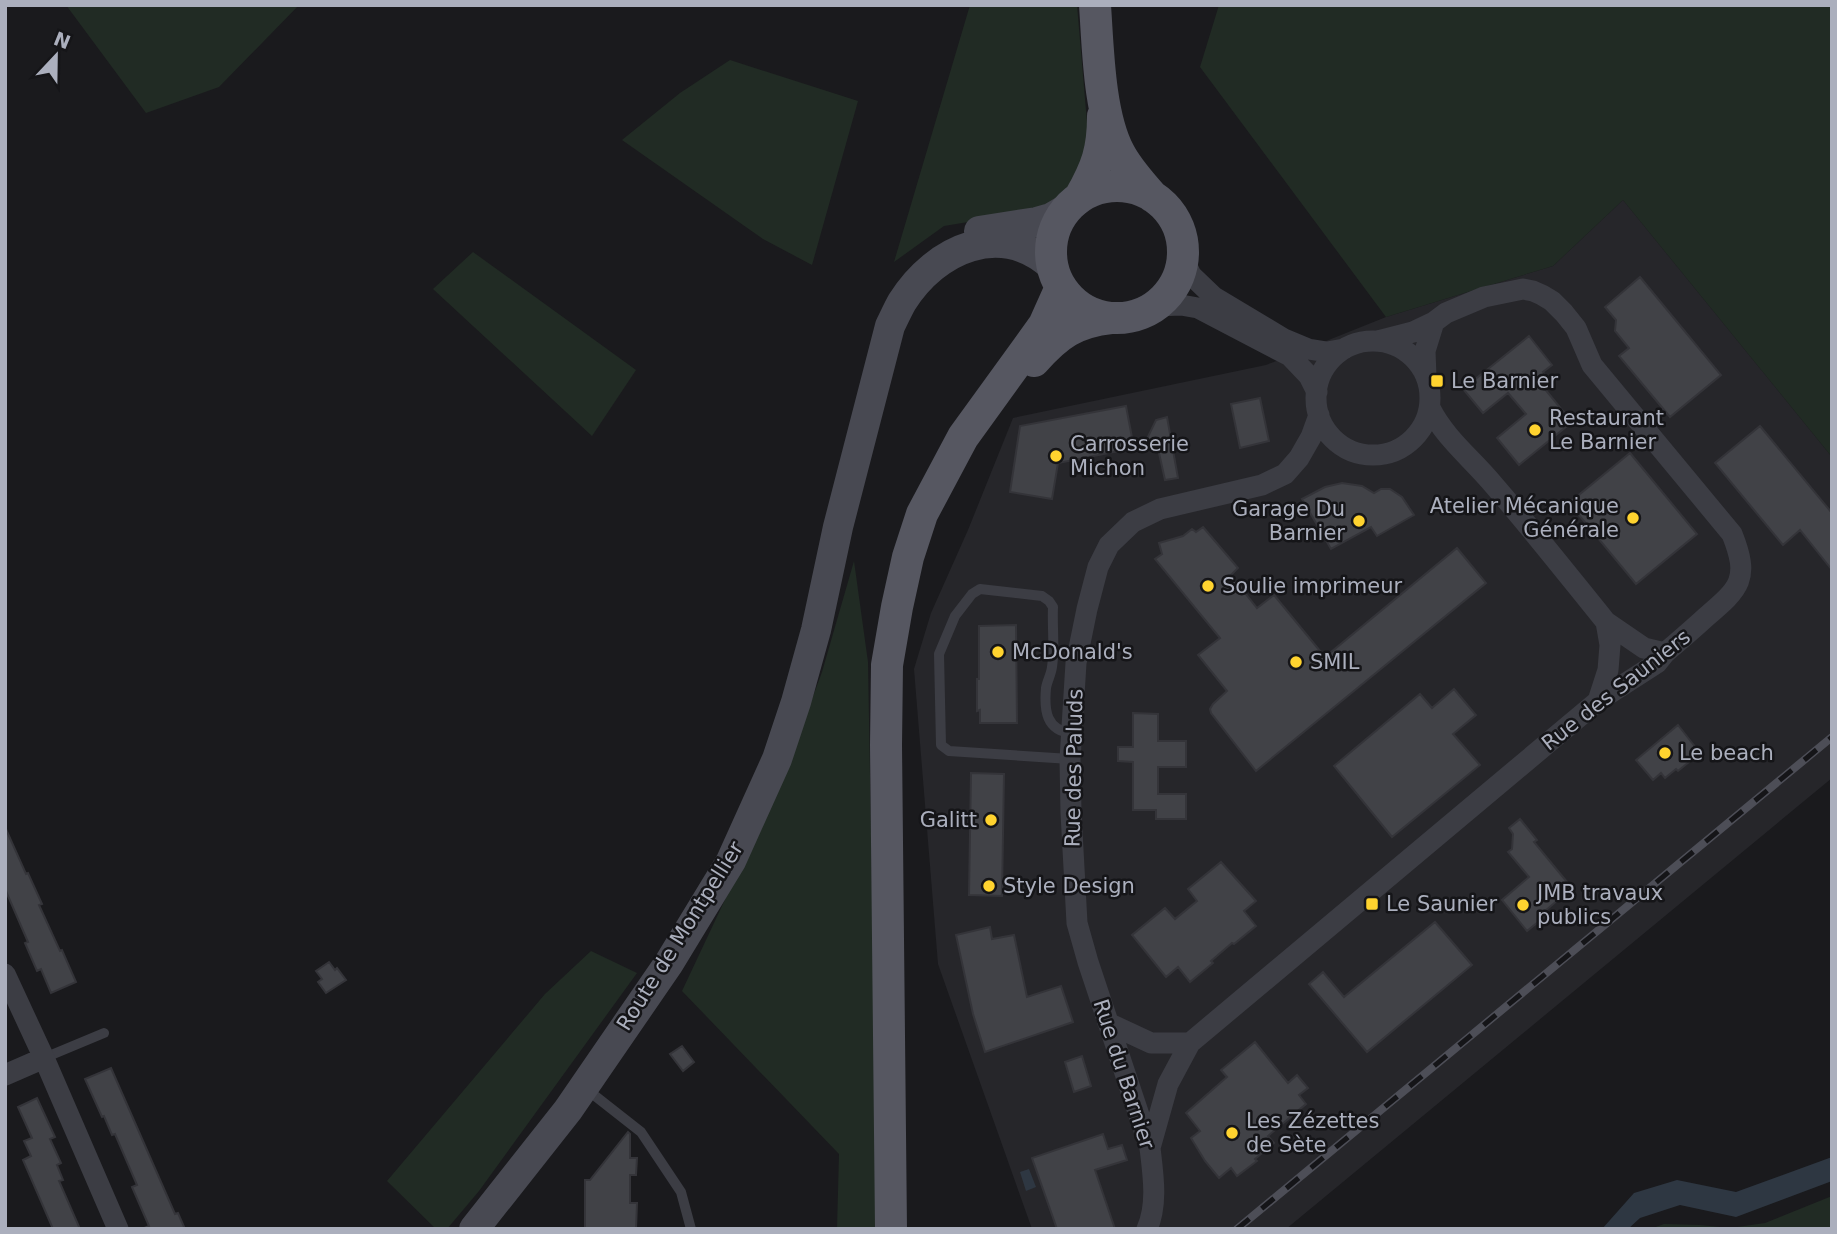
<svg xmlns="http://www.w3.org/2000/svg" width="1837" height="1234" font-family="'DejaVu Sans',sans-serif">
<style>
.built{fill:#26262a}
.green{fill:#212b24}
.water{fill:#2e3742}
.building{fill:#414247;stroke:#343439;stroke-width:2}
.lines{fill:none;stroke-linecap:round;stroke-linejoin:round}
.service{stroke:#3c3d44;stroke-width:10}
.minor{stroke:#3c3d44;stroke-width:21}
.secondary{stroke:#484952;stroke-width:30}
.primary{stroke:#565761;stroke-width:32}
.rail-casing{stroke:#4d4e57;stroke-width:8}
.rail{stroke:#151518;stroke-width:5;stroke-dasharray:16;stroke-linecap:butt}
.poi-dot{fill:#ffd32f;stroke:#151518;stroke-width:2.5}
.labels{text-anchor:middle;stroke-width:5;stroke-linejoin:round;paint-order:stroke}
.poi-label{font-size:21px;fill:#abafbd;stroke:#151518;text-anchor:start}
.street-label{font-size:21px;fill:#abafbd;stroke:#151518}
</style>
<rect width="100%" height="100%" fill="#1a1a1d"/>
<path class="built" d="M1623 200 1832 457V778L1286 1229H1032L938 964 914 669 931 613 968 530 1013 418 1266 365 1386 317 1553 266Z"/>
<path class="green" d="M66 5H299L219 87 146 113Z
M970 5H1077L1089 146 1073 186 1046 209 944 226 894 262Z
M1219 5H1832V457L1623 200 1553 266 1386 317 1200 67Z
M730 60 858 101 812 265 763 239 622 140 680 93Z
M473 252 636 370 592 436 433 289Z
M854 561 868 662 878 1229H837L839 1154 682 991 785 772 822 672Z
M591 951 637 973 479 1191 447 1229H436L387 1181 545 994Z
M1832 1196V1229H1650L1664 1224 1700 1225 1730 1228 1765 1223Z"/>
<path class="water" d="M1832 1157V1181L1736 1217 1680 1205 1640 1218 1628 1229H1602L1634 1193 1677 1180 1736 1192Z
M1029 1169 1036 1187 1026 1191 1020 1172Z"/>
<path class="building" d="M1640 277 1721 375 1670 417 1619 356 1629 348 1615 331 1616 320 1605 307Z
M1529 336 1552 365 1543 372 1547 377 1540 383 1572 422 1519 465 1497 438 1526 414 1508 393 1483 413 1463 389Z
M1260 398 1269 441 1240 448 1231 404Z
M1126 406 1134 448 1058 463 1052 499 1010 492 1020 426Z
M1167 417 1178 478 1165 480 1157 444 1143 447 1156 420Z
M1760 426 1832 513V570L1800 530 1783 545 1715 463Z
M1630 453 1697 534 1636 584 1569 503Z
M1342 483 1362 486 1374 493 1381 489H1390L1402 497 1414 515 1377 536 1371 527 1331 549 1302 499 1325 487Z
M1203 527 1238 568 1231 575 1257 608 1274 595 1325 657 1457 548 1486 583 1256 771 1211 713 1210 709 1213 704 1227 691 1198 655 1220 638 1155 559 1162 554 1159 543 1183 536 1192 529 1196 532Z
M1016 625 1017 723H980V710L977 711V679H979V626Z
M1454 689 1476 715 1453 734 1480 765 1392 837 1334 766 1420 694 1432 708Z
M1133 713 1158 714V741H1186V767H1158V794H1186V819H1156V810H1133V762L1118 761V747H1133Z
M1678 725 1700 753 1678 771 1676 769 1665 778 1661 773 1653 780 1636 760Z
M971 773 1004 774 1002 896 969 895Z
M1520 819 1537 840 1534 842 1572 888 1545 911 1548 914 1527 931 1502 900 1529 877 1508 852 1512 849 1513 834 1509 828Z
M5 827 26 874 28 873 42 904 39 905 60 951 62 950 76 982 51 993 41 969 37 971 25 943 28 942 5 889Z
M1221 862 1256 901 1244 911 1256 926 1234 944 1232 943 1211 961 1213 963 1190 982 1178 967 1166 977 1132 935 1165 908 1175 919 1197 901 1188 889Z
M1435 922 1472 965 1367 1052 1309 984 1323 972 1344 997Z
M990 927 992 939 1014 935 1027 997 1061 986 1073 1022 985 1052 973 1014 956 935Z
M329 962 335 970 337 968 346 980 326 993 318 982 322 979 316 971Z
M1255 1042 1288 1083 1297 1075 1308 1088 1299 1095 1306 1104 1268 1136 1274 1143 1255 1159 1257 1161 1237 1176 1231 1168 1219 1178 1205 1161 1191 1138 1200 1131 1186 1113 1227 1077 1221 1070Z
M682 1046 694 1062 683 1071 670 1054Z
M1082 1056 1091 1086 1074 1092 1065 1062Z
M111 1068 175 1214 178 1213 185 1229H142L149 1226 132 1187 137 1185 115 1134 112 1135 104 1116 102 1117 85 1079Z
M37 1098 55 1137 50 1139 61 1163 57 1165 63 1180 59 1181 80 1229H53L23 1160 31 1156 24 1141 32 1138 18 1107Z
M628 1132 630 1134V1158H637L636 1175H630V1203H637L636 1229H585V1180H590Z
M1103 1134 1108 1149 1122 1145 1127 1160 1095 1170 1115 1229H1057L1032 1158Z"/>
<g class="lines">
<path class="service" d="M1070 759 949 751 941 745 939 654 955 616 972 594 980 589 1042 596 1049 601 1053 607C1052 627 1055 648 1052 667 1051 675 1047 681 1046 688 1044 710 1046 731 1072 733
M44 1058 104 1033
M585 1088 641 1132 681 1192 691 1229"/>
<path class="minor" d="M1183 258 1191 275 1214 297 1284 339 1308 349 1327 352 1344 349
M1155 306 1181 305 1198 308 1290 356 1309 376 1317 392
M1316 398a57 57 0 1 1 114 0a57 57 0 1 1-114 0Z
M1426 377 1425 351 1434 322
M1430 408C1445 438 1471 458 1492 483 1531 528 1568 575 1606 622L1610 645 1608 670 1598 701
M1606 622 1644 648 1665 653
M5 974 44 1058 118 1229
M1108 1023 1151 1043H1190
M5 1075 44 1058
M1150 1148 1168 1084 1190 1043 1598 701 1657 663 1665 653C1679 641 1693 629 1706 617 1740 588 1750 579 1732 534L1592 365 1576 328 1564 313 1552 301 1542 295 1533 291 1523 289 1484 297 1446 313 1434 322 1413 332 1378 341
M1147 1229C1158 1204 1153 1174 1150 1148L1088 962 1077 923 1071 813 1070 759 1076 663 1087 609 1098 567 1109 545 1133 522 1160 509 1262 485 1285 474 1299 458 1311 437 1319 415"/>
<path class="secondary" d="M979 231 1037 222 1051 218 1068 208
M474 1229 568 1110 669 963 731 861 777 759 796 702 816 630 838 527 890 326C894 318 898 309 902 302 936 248 1001 220 1052 266"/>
<path class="primary" d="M1095 5C1098 48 1099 114 1119 152 1127 168 1140 182 1152 196
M1051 252a66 66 0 1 1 132 0a66 66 0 1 1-132 0Z
M1080 197C1097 167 1103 150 1103 116
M1034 361C1058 334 1075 322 1111 318
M891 1229 886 745 887 665 897 607 908 557 922 514 963 437 1044 325 1061 287"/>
<g class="rail-casing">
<path id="rail" d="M1237 1229 1832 737"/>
</g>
<use href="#rail" class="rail"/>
</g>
<g class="poi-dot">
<rect x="1430" y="374" width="14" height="14" rx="3.5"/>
<circle cx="1535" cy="430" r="7"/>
<circle cx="1056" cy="456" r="7"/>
<circle cx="1633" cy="518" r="7"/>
<circle cx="1359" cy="521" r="7"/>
<circle cx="1208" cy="586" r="7"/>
<circle cx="998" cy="652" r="7"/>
<circle cx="1296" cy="662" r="7"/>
<circle cx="1665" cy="753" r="7"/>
<circle cx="991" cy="820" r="7"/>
<circle cx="989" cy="886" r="7"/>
<rect x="1365" y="897" width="14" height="14" rx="3.5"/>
<circle cx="1523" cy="905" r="7"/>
<circle cx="1232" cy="1133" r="7"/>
</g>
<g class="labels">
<g class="poi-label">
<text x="1451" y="388">Le Barnier</text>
<text x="1549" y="425">Restaurant<tspan x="1549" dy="24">Le Barnier</tspan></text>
<text x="1070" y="451">Carrosserie<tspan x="1070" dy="24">Michon</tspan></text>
<text x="1619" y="513" text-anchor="end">Atelier Mécanique<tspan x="1619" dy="24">Générale</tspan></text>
<text x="1345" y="516" text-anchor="end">Garage Du<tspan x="1345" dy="24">Barnier</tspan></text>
<text x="1222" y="593">Soulie imprimeur</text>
<text x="1012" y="659">McDonald's</text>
<text x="1310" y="669">SMIL</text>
<text x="1679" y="760">Le beach</text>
<text x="977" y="827" text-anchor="end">Galitt</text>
<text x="1003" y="893">Style Design</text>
<text x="1537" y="900">JMB travaux<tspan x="1537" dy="24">publics</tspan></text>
<text x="1386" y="911">Le Saunier</text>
<text x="1246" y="1128">Les Zézettes<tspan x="1246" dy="24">de Sète</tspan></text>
</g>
<g class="street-label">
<text transform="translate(1616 690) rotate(-38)" y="7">Rue des Sauniers</text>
<text transform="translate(1074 768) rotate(-89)" y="7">Rue des Paluds</text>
<text transform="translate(680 936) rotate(-58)" y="7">Route de Montpellier</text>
<text transform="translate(1124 1074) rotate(72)" y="7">Rue du Barnier</text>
</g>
</g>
<rect width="1837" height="1234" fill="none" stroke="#abafbd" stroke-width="14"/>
<g transform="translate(56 56) rotate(22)" stroke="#151518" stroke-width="5" paint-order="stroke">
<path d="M0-5L12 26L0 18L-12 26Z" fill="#abafbd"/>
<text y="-10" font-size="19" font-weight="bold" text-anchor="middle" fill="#abafbd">N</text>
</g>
</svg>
